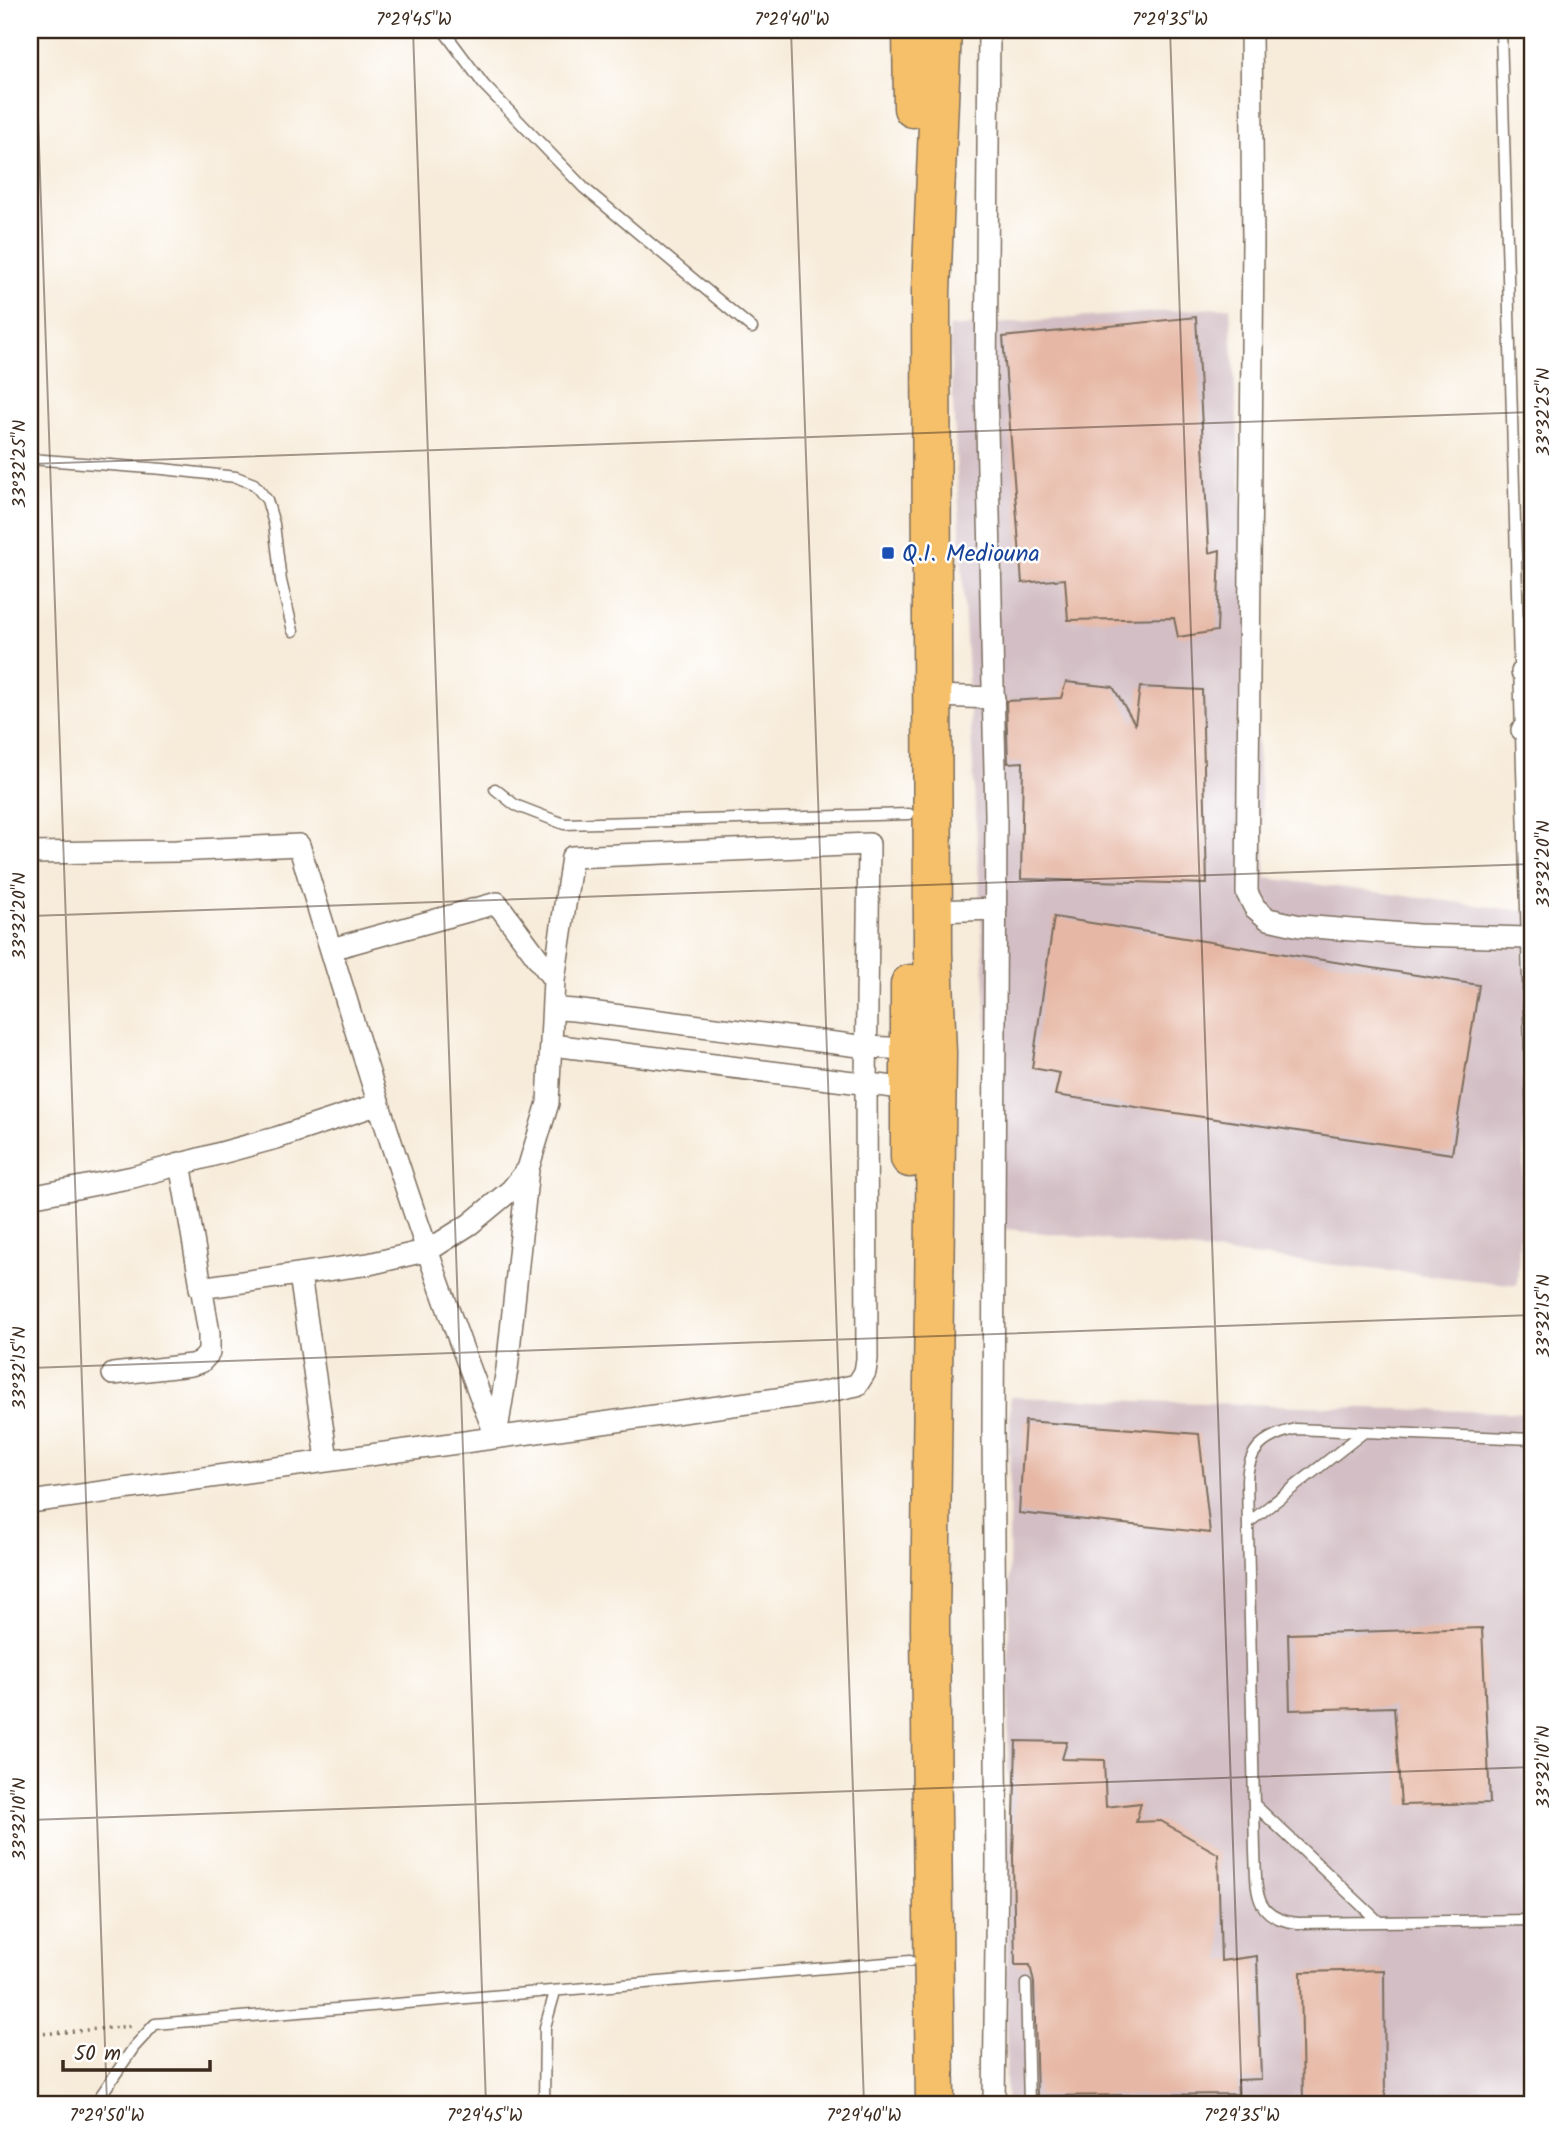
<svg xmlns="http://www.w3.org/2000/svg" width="1562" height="2134" font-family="Kalam,sans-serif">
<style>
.industrial{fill:#d2bec4}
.building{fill:#e6b7a4}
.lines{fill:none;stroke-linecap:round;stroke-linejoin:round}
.lane-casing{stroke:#7d6e5f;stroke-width:13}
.street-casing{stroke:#7d6e5f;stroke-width:24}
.highway-casing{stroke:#7d6e5f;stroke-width:41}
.path{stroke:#7d6e5f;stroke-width:3.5;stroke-dasharray:2 5;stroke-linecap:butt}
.lane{stroke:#fff;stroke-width:10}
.street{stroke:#fff;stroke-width:21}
.highway{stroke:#f6c06b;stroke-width:38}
.ticks{fill:none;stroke:#3b2a1e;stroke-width:2;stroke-opacity:0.45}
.transit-dot{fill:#1a4fb4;stroke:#fff;stroke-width:2.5}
.labels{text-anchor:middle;stroke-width:5;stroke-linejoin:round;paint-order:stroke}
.transit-label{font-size:24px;fill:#164399;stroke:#fff;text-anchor:start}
.neatline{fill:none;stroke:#3b2a1e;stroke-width:2.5}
.ticks-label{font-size:18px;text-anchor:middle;fill:#3b2a1e}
</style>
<rect width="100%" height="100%" fill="#fff"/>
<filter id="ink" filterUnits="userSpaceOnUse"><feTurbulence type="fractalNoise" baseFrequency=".0143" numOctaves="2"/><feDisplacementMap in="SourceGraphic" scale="14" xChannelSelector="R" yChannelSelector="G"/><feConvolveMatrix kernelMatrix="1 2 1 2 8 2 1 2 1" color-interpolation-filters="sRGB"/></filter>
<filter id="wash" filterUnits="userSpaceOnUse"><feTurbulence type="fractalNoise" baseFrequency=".00686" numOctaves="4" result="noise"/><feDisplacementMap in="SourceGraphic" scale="28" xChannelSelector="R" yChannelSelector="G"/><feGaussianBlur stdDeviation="1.57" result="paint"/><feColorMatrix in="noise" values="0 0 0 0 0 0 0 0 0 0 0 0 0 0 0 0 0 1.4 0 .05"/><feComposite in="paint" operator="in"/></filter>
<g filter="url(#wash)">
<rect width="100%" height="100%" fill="#f7ebd9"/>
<path class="industrial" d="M1230 307 1266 878 1532 912V1011L1517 1285 998 1228 949 327Z
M1010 1397 1532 1413V2104H1006Z"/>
<g id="blocks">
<path class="building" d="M1196 317 1209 553 1220 550 1217 631 1178 637 1174 618 1068 620 1065 579 1022 583 1003 337Z
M1066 682 1113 687 1135 724 1140 687 1202 690 1207 884 1021 879 1023 762 1008 763 1006 701 1061 698Z
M1054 917 1479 985 1452 1154 1055 1095 1060 1073 1032 1068Z
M1025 1421 1199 1434 1210 1533 1019 1513Z
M1482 1628 1490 1803 1401 1805 1394 1707 1290 1710 1288 1634Z
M1016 1741 1067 1742 1062 1759 1104 1760 1106 1807 1141 1803 1136 1822 1161 1821 1218 1854 1221 1961 1257 1956 1261 2079 1237 2080 1238 2094 1037 2096 1034 1983 1030 1965H1015L1013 1858Z
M1384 1970 1385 2104H1303L1301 1972Z"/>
</g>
</g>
<g filter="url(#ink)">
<use href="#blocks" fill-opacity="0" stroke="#7d6e5f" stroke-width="2"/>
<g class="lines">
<g class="lane-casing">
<path id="lane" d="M443 30 484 85 584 188 752 328
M1501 30 1532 1120
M30 459 163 469 236 477 254 484 267 500 274 524 281 581 293 631
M495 789 515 805 564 824 909 814
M1532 1439 1295 1429C1265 1436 1248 1448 1247 1481L1255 1852C1257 1891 1252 1918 1298 1923L1532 1920
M1248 1523 1363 1433
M1256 1806 1378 1921
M1026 1984 1029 2104
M95 2104 134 2047 155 2024 910 1961
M544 2104 545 2027 555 1992"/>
</g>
<g class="street-casing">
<path id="street" d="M989 30 986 385 996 814 993 1434 997 1863 994 2104
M1251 30 1253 240 1247 893 1255 908 1268 919 1300 926 1418 935 1527 938
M1522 672 1532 674
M935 696 994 698
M1522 730 1532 732
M30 853 176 851 299 845C359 1043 419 1243 496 1436L507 1369 528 1169
M934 911 996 909
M331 949 497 903 554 980
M553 1013 560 1009 574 1010 867 1047 910 1049
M552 1045 910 1089
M30 1197 133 1177 276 1138 379 1104
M300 1275 327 1459
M113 1374 191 1365 201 1362 209 1353V1333L180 1163
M30 1502 820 1393 857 1385 865 1372 867 1359 866 1082 869 844 572 857 554 980 548 1103 528 1169 511 1190 470 1224 429 1250 369 1264 200 1288"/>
</g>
<g class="highway-casing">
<path id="highway" d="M912 30 913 108
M910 984V1158
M935 2104 930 1624 937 1053 933 953 931 292 942 30"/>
</g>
<path class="path" d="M30 2035 132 2026"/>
<use href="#lane" class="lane"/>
<use href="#street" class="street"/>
<use href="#highway" class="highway"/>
</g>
</g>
<path class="ticks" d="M35 30 107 2104M413 30 486 2104M791 30 864 2104M1170 30 1242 2104M30 464 1532 412M30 916 1532 864M30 1368 1532 1315M30 1820 1532 1767"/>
<rect class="transit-dot" x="881" y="546" width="14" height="14" rx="3.5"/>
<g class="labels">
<g class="transit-label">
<text x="902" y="561">Q.I. Mediouna</text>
</g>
</g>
<rect width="1562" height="2134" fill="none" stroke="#fff" stroke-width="77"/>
<path d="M63 2060v10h147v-10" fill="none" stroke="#3b2a1e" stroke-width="3.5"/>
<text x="74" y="2060" font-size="21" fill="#3b2a1e" stroke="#ffffff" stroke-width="5" paint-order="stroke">50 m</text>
<rect x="38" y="38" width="1486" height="2058" class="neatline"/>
<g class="ticks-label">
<text x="414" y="25">7°29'45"W</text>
<text x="792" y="25">7°29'40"W</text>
<text x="1170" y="25">7°29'35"W</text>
<text transform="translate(1543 412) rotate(-90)" y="6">33°32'25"N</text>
<text transform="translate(19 464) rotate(-90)" y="6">33°32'25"N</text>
<text transform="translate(1543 864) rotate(-90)" y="6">33°32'20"N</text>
<text transform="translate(19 916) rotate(-90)" y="6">33°32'20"N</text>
<text transform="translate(1543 1316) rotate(-90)" y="6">33°32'15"N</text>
<text transform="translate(19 1368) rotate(-90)" y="6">33°32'15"N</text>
<text transform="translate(1543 1767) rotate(-90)" y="6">33°32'10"N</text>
<text transform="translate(19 1819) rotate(-90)" y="6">33°32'10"N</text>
<text x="107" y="2121">7°29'50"W</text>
<text x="485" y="2121">7°29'45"W</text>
<text x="864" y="2121">7°29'40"W</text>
<text x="1242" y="2121">7°29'35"W</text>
</g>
</svg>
